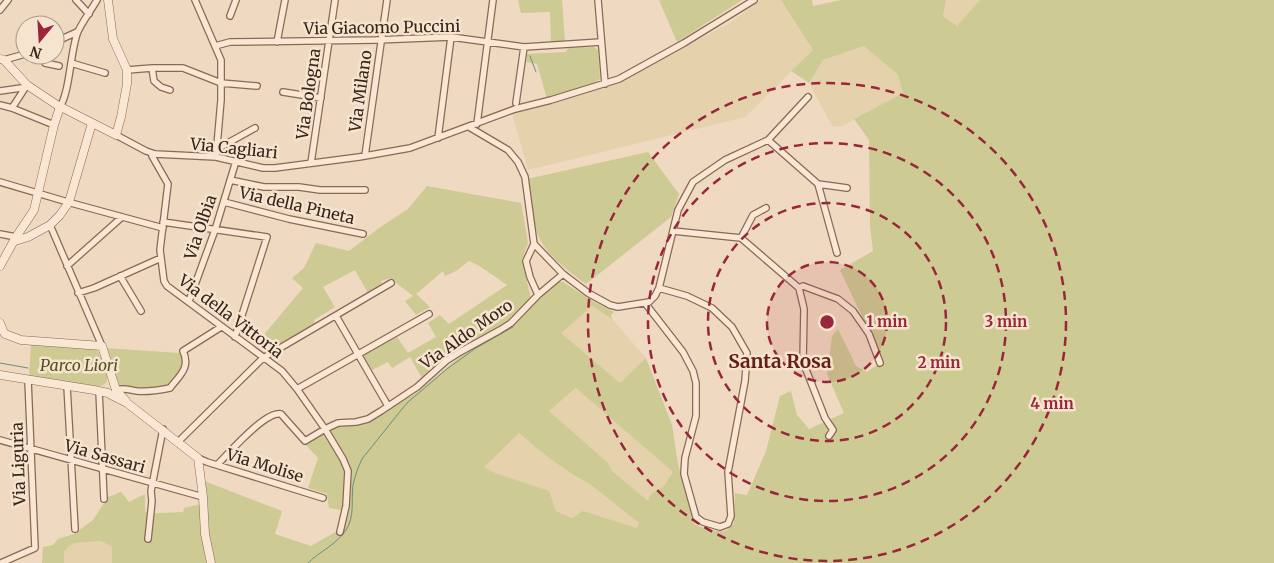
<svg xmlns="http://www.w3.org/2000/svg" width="1274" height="563" font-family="Merriweather,serif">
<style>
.farmland{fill:#e5d2ad}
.green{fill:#cdca93;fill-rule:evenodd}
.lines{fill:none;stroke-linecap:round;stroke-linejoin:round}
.stream{stroke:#6a8f7f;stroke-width:1}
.minor-casing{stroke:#886957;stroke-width:8}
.tertiary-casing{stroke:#886957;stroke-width:9}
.minor{stroke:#fae7d3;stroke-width:5.5}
.tertiary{stroke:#fae7d3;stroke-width:8}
.ring{fill:none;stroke:#99263a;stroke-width:2.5;stroke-dasharray:9 6}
.labels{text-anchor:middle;stroke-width:5;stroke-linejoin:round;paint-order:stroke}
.street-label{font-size:16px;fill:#37251c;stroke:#f6e4cf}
.park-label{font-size:16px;font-style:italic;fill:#505422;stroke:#f6e4cf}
.quarter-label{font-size:19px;font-weight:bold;fill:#651d1a;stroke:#f6e4cf}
.centre{fill:#99263a;stroke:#f6e4cf;stroke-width:2.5}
.ring-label{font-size:15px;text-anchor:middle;font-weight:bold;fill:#99263a;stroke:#f6e4cf;stroke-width:5;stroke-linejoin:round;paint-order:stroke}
</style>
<rect width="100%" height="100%" fill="#efd9c0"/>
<path class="farmland" d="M761 0H781L813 50 745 117 528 170 512 113 616 83 730 23Z
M946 0H980L957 26 943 16Z
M864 46 898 75 903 93 840 127 832 126 809 83 823 60Z
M592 306 612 319 646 358 620 383 560 333Z
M577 388 673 472 663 487 651 494 648 501 612 471 608 463 548 411Z
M519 433 529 442 563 466 582 480 591 485 639 523 637 528 583 511 573 518 556 511 483 467Z
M101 541 112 547V563H64V552L69 546 75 543Z"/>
<path class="green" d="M518 0H562L565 41 551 42 550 12 521 13Z
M659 0H742L677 42Z
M781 0H812L813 6 841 0H946L943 16 957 26 980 0H1274V563H214L208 532 207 513 208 503 204 481 282 511 275 534 311 546 339 530 342 531 344 529 347 511 329 508 327 494 308 488 318 458 306 445 335 426 365 423 415 394 463 354 513 324 553 285 557 282H563L591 300 614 312 611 315 612 319 592 306 561 333 620 383 646 358 672 425 678 464 694 524 708 530 726 531 734 524 735 493 747 495 766 451 780 396 791 391 797 415 809 429 844 413 827 374 832 336 838 329 856 366 867 372 883 361 840 270 873 251 870 226 869 140 854 119 903 93 898 75 864 46 823 60 809 83 791 71 813 50ZM576 388 673 472 663 487 651 494 648 501 612 471 608 463 549 411ZM519 433C539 451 567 472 591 485L639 523 637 528 583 511 572 518 556 511 549 491 495 473 484 467Z
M594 47 598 50 600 79 594 83V85L547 99 537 64 526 62 527 54 566 52 568 48Z
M648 152 679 194 671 217 586 284C566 269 541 252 535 226 532 217 533 207 532 198 531 191 528 185 527 179Z
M427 186 521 203 528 243 522 259 531 299 509 322 472 341 469 340 457 349 455 348 425 374 422 378 410 357 392 368 388 362 372 370 363 355 397 337 408 353 436 337 428 323 440 315 449 324 507 285 478 265 469 261 456 271 445 276 443 271 416 294 430 307 416 315 405 301 413 296 390 278 381 281 382 285 368 293 355 270 323 287 335 307 314 320 315 324 271 348 262 337 303 288 292 278 304 268 316 243 349 251 379 228 408 209Z
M31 343 96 348C101 358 111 372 106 383L101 386H95L29 377Z
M105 348 179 353 182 355V371L169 385 142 389 119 385Z
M121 492 129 502 145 494V511L148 515 158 513 183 512 184 508 201 504V535L207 563H112V547L101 541 75 543 69 546 64 552V563H42L43 547 53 545 58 539 74 534 93 520 108 497Z"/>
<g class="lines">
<path class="stream" d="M530 56 536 72
M0 363 28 368
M308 563C320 551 336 545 346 530 355 516 351 501 353 485 355 476 358 467 362 459L402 409 408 402 447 369 476 348 513 327"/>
<g class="minor-casing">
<path id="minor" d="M76 0 89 14
M195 0 221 60V100L216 157
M598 0 605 84
M0 10 8 0
M230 16 236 0
M55 42 77 32
M277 42 285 0
M215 46 230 42 376 40 451 37 524 47 601 42
M43 55 45 63 59 66
M4 60 25 54
M71 63 105 73
M152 68 154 81 161 87 170 90
M127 70 152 68H183L221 83 257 86
M0 91 21 88 24 89
M283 92 321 98
M516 103 524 47
M0 105 12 108 54 125
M60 107C70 90 70 55 77 34 80 25 92 9 97 0
M12 108 27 85
M477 124 493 0
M469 127 508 150 518 162 525 177 534 244 563 274 588 293 610 305 618 307 649 302 655 296 659 288 678 210 693 182 725 160 768 140 808 97
M116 135 146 151 155 154 216 157 263 168H275L359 157 410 148 515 109 551 100 619 79 684 43 754 0
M438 138 451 37
M768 140 818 184 837 253
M217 149 255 128
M152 154V156L168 184 160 250 164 281 167 286 282 371 297 389 325 429 343 459 348 471 346 506 340 532
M365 156 387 0
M311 163 335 0
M230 180 264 187H299L320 190H365
M0 182 71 203 163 228
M818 184 847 188
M224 202 289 219 363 234
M163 222 267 237 235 337
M50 225 102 346
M673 231 741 238 799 288 804 309 803 362 825 418 833 430 829 436
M0 234 16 237
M741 238 753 215 766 208
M534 244 526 261 530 277 538 295
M67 266 122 217
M120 276 141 311
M799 288 803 286 838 299 853 311 869 334 880 363
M78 293 94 288 161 258
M189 301 215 230 236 161
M645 303 683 352 693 371 696 383V416L685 458 684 474 696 517 703 522 720 527 728 524 731 516 728 472 745 381 747 353 732 327 712 308 687 296 659 288
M336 316 388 406
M67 386 75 529
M297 389 429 314
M116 390C124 387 129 390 137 391 147 392 160 390 170 388 179 376 191 368 183 351L221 327
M99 391 104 499
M0 440 203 497
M178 442 263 358 391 283
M198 458 207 462 323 498
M218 464C230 452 265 411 281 414L305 441 325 429 338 423 356 422 368 419 381 411 417 387 446 361 460 352 500 330 511 323 538 295 563 274
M148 539 152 501 151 491 163 429
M1 563 35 548 28 380"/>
</g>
<g class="tertiary-casing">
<path id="tertiary" d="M0 59 4 60 27 85 57 105 116 135 121 117 127 84V70L113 39 108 0
M15 241 28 237 50 225 60 215 69 202 92 123
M0 266 16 237 34 210 54 125 60 107
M0 323 3 331 5 334 21 340 102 346 116 390 126 401
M0 375 94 390 108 393
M111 395 127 403 198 458 203 497 205 534 211 563"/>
</g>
<use href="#minor" class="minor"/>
<use href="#tertiary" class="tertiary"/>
</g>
<circle cx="827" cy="322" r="60" fill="#99263a" fill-opacity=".12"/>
<g class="ring">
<circle cx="827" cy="322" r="60"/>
<circle cx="827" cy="322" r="119"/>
<circle cx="827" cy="322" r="179"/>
<circle cx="827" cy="322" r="239"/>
</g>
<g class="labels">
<g class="street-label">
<text transform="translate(382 27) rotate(-1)" y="6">Via Giacomo Puccini</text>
<text transform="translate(360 91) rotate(-82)" y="6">Via Milano</text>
<text transform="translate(308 94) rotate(-82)" y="6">Via Bologna</text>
<text transform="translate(234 148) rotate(6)" y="6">Via Cagliari</text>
<text transform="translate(297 205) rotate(13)" y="6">Via della Pineta</text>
<text transform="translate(200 227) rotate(-71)" y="6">Via Olbia</text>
<text transform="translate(231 316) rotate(37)" y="6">Via della Vittoria</text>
<text transform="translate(466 334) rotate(-35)" y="6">Via Aldo Moro</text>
<text transform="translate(105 456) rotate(16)" y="6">Via Sassari</text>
<text transform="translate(18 464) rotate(-92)" y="6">Via Liguria</text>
<text transform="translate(265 465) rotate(17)" y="6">Via Molise</text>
</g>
<g class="park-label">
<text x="79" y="371">Parco Liori</text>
</g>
<g class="quarter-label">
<text x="780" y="368">Santa Rosa</text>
</g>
</g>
<circle cx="827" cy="322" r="8" class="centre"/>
<g class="ring-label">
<text x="887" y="327">1 min</text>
<text x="1006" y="327">3 min</text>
<text x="939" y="368">2 min</text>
<text x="1052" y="409">4 min</text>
</g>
<g transform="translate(40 40) rotate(198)"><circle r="24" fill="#f6e4cf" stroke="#aa9887"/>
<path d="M0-4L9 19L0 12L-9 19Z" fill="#99263a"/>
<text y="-8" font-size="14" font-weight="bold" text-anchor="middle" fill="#37251c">N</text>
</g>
</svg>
